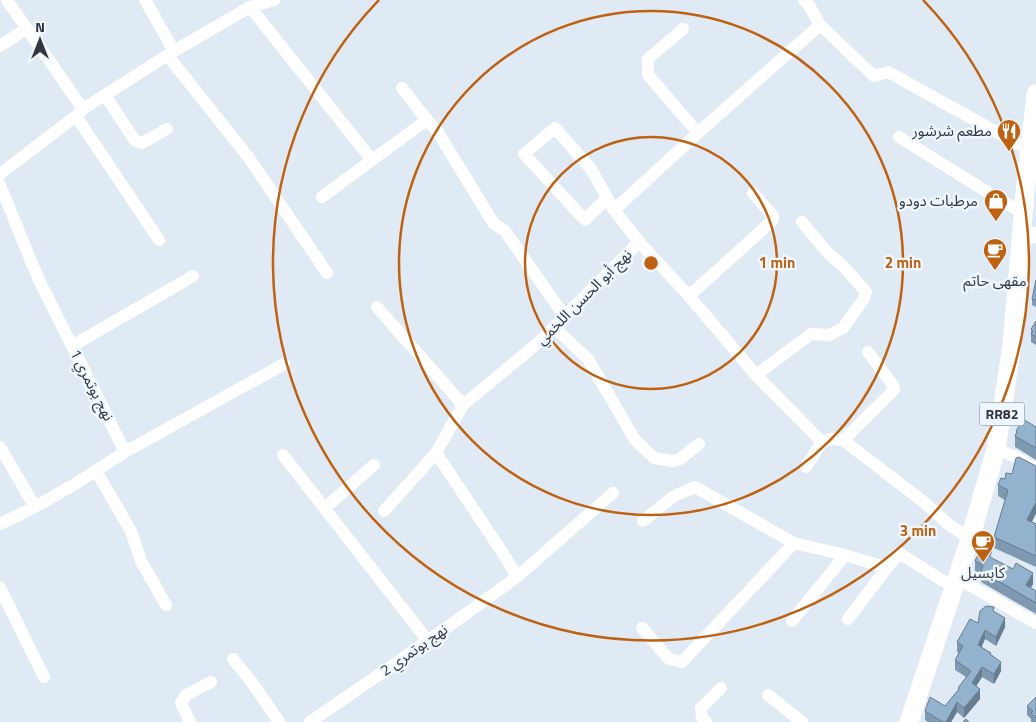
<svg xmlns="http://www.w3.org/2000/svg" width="1036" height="722" font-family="'Titillium Web','Noto Sans Arabic',sans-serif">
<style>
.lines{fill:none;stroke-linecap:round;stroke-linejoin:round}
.minor{stroke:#fff;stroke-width:12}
.tertiary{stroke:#fff;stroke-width:15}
.primary{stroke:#fff;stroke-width:19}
.wall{fill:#7e99b0}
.shaded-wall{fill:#677d90}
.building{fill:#93b2cd;stroke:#677d90}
.ring{fill:none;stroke:#be6111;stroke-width:2.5}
.labels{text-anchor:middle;stroke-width:5;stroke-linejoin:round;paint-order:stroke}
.shield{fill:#eef7ff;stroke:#6c7176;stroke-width:1}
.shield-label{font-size:14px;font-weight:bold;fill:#34383c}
.poi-label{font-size:15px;fill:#34383c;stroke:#eef7ff;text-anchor:end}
.street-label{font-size:15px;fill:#34383c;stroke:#eef7ff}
.centre{fill:#be6111;stroke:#eef7ff;stroke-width:2.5}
.ring-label{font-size:15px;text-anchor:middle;font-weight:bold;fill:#be6111;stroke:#eef7ff;stroke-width:5;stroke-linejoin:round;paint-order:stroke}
</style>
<rect width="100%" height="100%" fill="#dfeaf4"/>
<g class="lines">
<path class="minor" d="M7 0 83 109
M145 0 174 51
M804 0 810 7 820 25 874 76 888 72 1031 151
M250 7 372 160 427 120 437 131 494 224 505 231 565 317
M683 29 648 59V75L698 133
M0 46 26 29
M168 56 249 158 327 273
M402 88 427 120
M105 95 135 141 142 143 167 129
M76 116 159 240
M899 137 1005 203 1024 213
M0 174 76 116 83 109 174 51 250 7 274 0
M0 185 38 278 125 452
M322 197 372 160
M607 198 585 220 524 154 555 128 591 169 614 210
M639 242 689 296 756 375 822 442 830 439 843 440 925 503 948 524 970 539
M689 296 772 221 773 219V216L753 193
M377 307 463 405
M554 327 588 359 635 440 654 458 673 461 680 459 699 444
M72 346 193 276
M756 375 811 334 829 335 843 328 863 300 866 292 843 266 829 254 802 222
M843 440 894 390 893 385 868 352
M0 447 35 507
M996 449 1016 457 1036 469
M283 455 428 641
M806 467 822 442
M96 471 131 531 141 561 166 605
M325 508 374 465
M384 511 436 453
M643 521 674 496 695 487 794 543
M0 524 35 507 75 484 125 452 284 364
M517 577 506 558 436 453 463 405 539 342 639 242 614 210 698 133 820 25
M957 578 1036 623
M0 588 44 677
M848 619 886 569
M792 621 845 555
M642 628 669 659 682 662 794 543 845 555 878 565 886 569 899 553 953 587
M233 659 251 681 279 722
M768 695 802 722
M190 722 181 703 186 695 211 682
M310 722 428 641 517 577 613 493
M706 722 702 718 701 708 721 688"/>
<path class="tertiary" d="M1022 240 1036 234"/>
<path class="primary" d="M909 722 970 539 996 449 1012 345 1025 192 1036 94"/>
</g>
<path class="wall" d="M1036 280V307L1032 305V299Z
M1036 321V345L1031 342V329Z
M1036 427V460L1015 447V436L1016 434V431Z
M1036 466V513L1032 522 1036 524V567L994 548V537L1005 500 998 496V485L1005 479 1012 474Z
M992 559 1033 584 1030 588 1036 591V614L981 582V575L975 572V561Z
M994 611 1005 627 996 646 985 639 981 648 991 655 1001 671 994 684 982 677 976 686 980 699 964 718 957 712 951 722H928L925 720V711L945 706 958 691V688L966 677 955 670V660L959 653 957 652V642L978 623Z
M1036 697V722H1031V719L1027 715V706Z"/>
<path class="shaded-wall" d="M1036 502V513L1027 531V520Z
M1033 573V584L1026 596V585Z
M1005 618V627L996 646V637Z
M985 630V639L978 655V645Z
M1001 662V671L994 684V674Z
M982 667V677L972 693V683Z
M980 689V699L964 718V708Z
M957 702V712L951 722H946Z"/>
<path class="building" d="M1036 280V300L1032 299Z
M1036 321V337L1031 334 1033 331 1031 329Z
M1023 419 1036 427V448L1015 436 1017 432 1016 431Z
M1019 457 1036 466V502L1027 520 1036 524V556L994 537 1008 490 998 485 1001 478 1005 479 1006 473 1012 474 1016 458Z
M983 544 992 549 990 557 1013 569 1016 563 1033 573 1026 585 1036 591V603L981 571 983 565 975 561Z
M986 606 994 607 993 611 1005 618 996 637 985 630 978 645 991 653 990 654 1001 662 994 674 982 667 972 683 980 689 964 708 957 702 946 722H943L925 711 930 697 945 706 959 689 958 688 971 671 955 660 963 646 957 642 970 619 978 623 980 611Z
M1036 697V718L1031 713 1033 711 1027 706Z
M966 719 969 722H963Z"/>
<g class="ring">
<circle cx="651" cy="263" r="126"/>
<circle cx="651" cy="263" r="252"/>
<path d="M923 0A378 378 0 1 1 379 0"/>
</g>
<defs>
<g id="restaurant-pin" transform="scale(1.25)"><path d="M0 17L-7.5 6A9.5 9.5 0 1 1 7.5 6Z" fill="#be6111" stroke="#eef7ff"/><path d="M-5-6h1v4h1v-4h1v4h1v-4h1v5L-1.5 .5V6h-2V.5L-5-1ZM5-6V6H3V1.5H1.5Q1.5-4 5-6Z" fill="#fff"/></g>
<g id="shop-pin" transform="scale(1.25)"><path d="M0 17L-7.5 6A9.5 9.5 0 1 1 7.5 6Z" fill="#be6111" stroke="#eef7ff"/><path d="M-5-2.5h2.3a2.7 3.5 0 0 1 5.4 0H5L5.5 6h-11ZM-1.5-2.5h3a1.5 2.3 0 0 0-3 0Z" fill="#fff"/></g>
<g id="cafe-pin" transform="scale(1.25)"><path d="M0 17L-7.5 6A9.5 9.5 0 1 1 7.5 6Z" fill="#be6111" stroke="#eef7ff"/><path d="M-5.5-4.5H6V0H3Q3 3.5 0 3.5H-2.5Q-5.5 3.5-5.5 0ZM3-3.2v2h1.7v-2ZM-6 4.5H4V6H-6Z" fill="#fff"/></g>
</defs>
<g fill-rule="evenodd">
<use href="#restaurant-pin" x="1009" y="131"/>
<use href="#shop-pin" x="996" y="201"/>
<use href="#cafe-pin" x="995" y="250"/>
<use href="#cafe-pin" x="983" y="542"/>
</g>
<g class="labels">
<rect class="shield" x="979.5" y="402.5" width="45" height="23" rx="4"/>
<g class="shield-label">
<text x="1002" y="419">RR82</text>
</g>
<g class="poi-label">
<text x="992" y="136">مطعم شرشور</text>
<text x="978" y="206">مرطبات دودو</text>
<text x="995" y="286" text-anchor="middle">مقهى حاتم</text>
<text x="983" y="578" text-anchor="middle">كابسيل</text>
</g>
<g class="street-label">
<text transform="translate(584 297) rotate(-45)" y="5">نهج أبو الحسن اللخمي</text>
<text transform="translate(92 385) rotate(63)" y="5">نهج بوتمري 1</text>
<text transform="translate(414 650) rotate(-35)" y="5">نهج بوتمري 2</text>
</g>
</g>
<circle cx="651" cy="263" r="8" class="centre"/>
<g class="ring-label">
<text x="777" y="268">1 min</text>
<text x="903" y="268">2 min</text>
<text x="918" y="536">3 min</text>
</g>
<g transform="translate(40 40)" stroke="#eef7ff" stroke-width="4" paint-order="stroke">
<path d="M0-4L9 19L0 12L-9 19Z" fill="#34383c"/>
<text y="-8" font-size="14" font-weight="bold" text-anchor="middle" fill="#34383c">N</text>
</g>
</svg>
